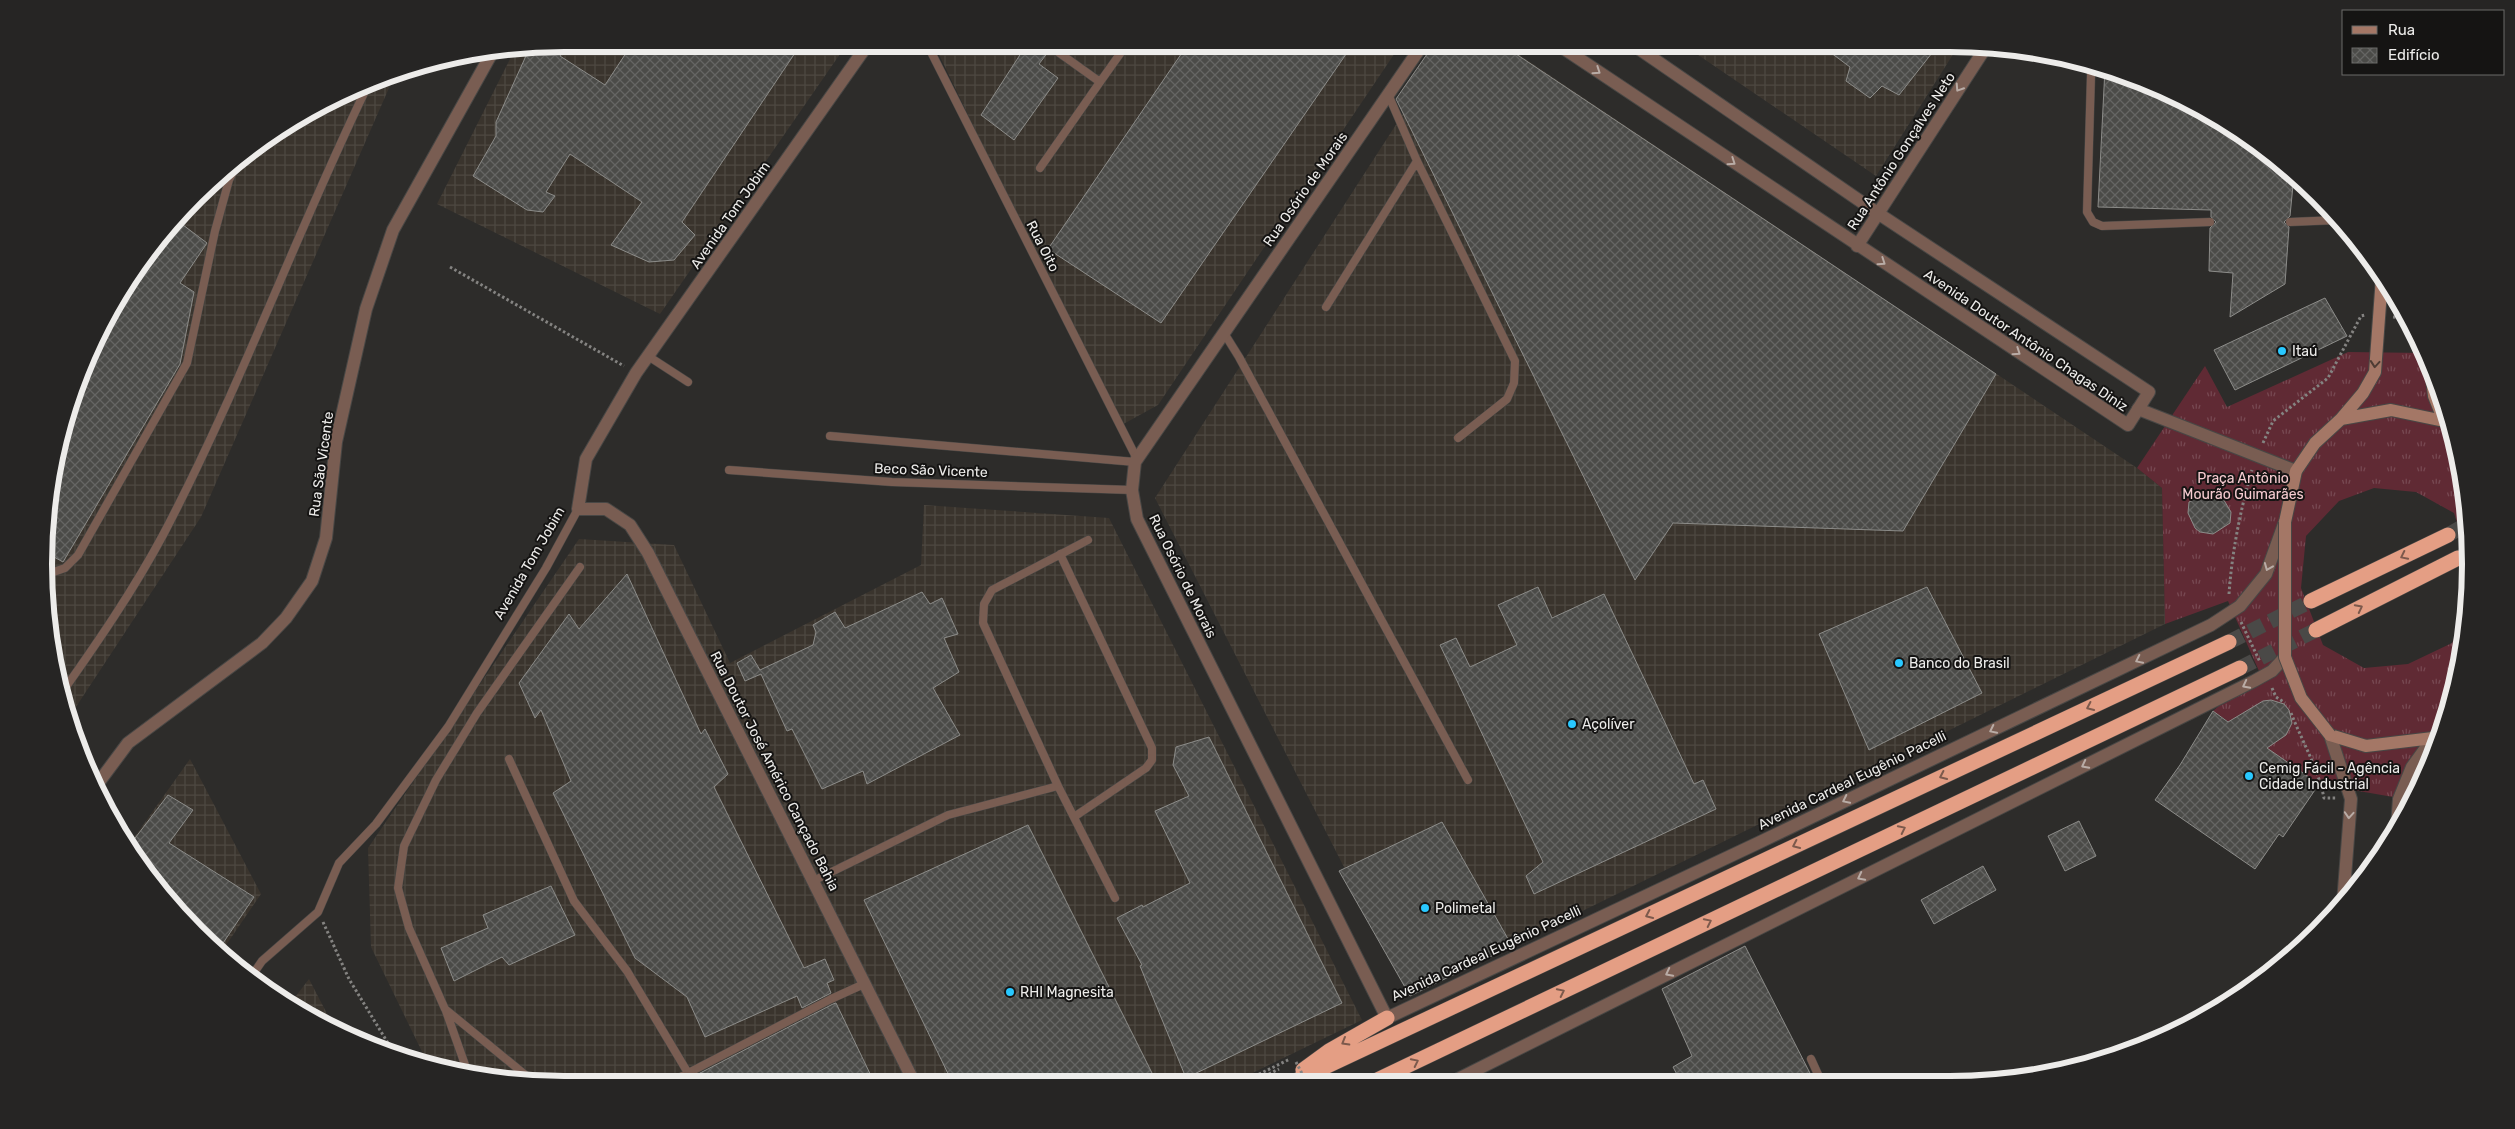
<svg xmlns="http://www.w3.org/2000/svg" width="2515" height="1129" font-family="Rubik,sans-serif">
<style>
.industrial{fill:url(#industrial-grid)}
.grass{fill:url(#grass-tufts)}
.building{fill:url(#building-cross-hatch);stroke:#8c8c89}
.lines{fill:none;stroke-linecap:round;stroke-linejoin:round}
.motorway-tunnel{stroke:#4a4947;stroke-width:15;stroke-dasharray:15 8;stroke-linecap:butt}
.service-casing{stroke:#484745;stroke-width:9}
.pedestrian-casing{stroke:#484745;stroke-width:14}
.minor-casing{stroke:#484745;stroke-width:14}
.tertiary-casing{stroke:#484745;stroke-width:14}
.secondary-casing{stroke:#484745;stroke-width:14}
.motorway-casing{stroke:#484745;stroke-width:16}
.path{stroke:#848381;stroke-width:3;stroke-dasharray:2.5 2.5;stroke-linecap:butt}
.service{stroke:#795d52;stroke-width:8}
.pedestrian{stroke:#795d52;stroke-width:12}
.minor{stroke:#795d52;stroke-width:12}
.tertiary{stroke:#795d52;stroke-width:12}
.secondary{stroke:#a47766;stroke-width:12}
.motorway{stroke:#e49e84;stroke-width:15}
.secondary-bridge-casing{stroke:#484745;stroke-width:14;stroke-linecap:butt}
.path-bridge{stroke:#848381;stroke-width:3;stroke-dasharray:2.5 2.5;stroke-linecap:butt}
.secondary-bridge{stroke:#a47766;stroke-width:12}
.oneway{stroke:#b9aca6}
.oneway2{stroke:#4e3c34}
.oneway3{stroke:#7c594c}
.poi-dot{fill:#29c8ff;stroke:#151413;stroke-width:2}
.labels{text-anchor:middle;stroke-width:4;stroke-linejoin:round;paint-order:stroke}
.street-label{font-size:14px;fill:#edecea;stroke:#151413}
.poi-label{font-size:14px;fill:#edecea;stroke:#151413;text-anchor:start}
.park-label{font-size:14px;fill:#f7ccd1;stroke:#151413}
.rim{fill:none;stroke:#edecea;stroke-width:6}
</style>
<defs>
<pattern id="industrial-grid" width="8" height="8" patternUnits="userSpaceOnUse" patternTransform="scale(1.25)"><rect width="8" height="8" fill="#3a342d"/><path d="M0 4h8M4 0v8" fill="none" stroke="#4d4841"/></pattern>
<pattern id="grass-tufts" width="24" height="20" patternUnits="userSpaceOnUse" patternTransform="scale(1.25)"><rect width="24" height="20" fill="#602a34"/><path d="M3 7l-1-3M5 7V3M7 7l1-3M15 17l-1-3M17 17v-4M19 17l1-3" fill="none" stroke="#774952"/></pattern>
<pattern id="building-cross-hatch" width="8" height="8" patternUnits="userSpaceOnUse" patternTransform="scale(1.25)"><rect width="8" height="8" fill="#4b4b48"/><path d="M0 0l8 8M0 8l8-8" fill="none" stroke="#656563"/></pattern>
</defs>
<rect width="100%" height="100%" fill="#2d2c2a"/>
<path class="industrial" d="M565 44H847L660 314 437 204 515 49Z
M934 44H1401L1158 405 1118 427Z
M1448 44H1503L2137 468 2162 488 2165 624 1410 996 1155 498Z
M1682 44H1951L1959 45 1876 176Z
M396 72 201 517 68 719 54 666 44 564 54 463 71 397 113 304 173 221 221 173 304 113Z
M924 505 1109 518 1362 1020 1232 1083 565 1085 463 1075 429 1066 371 947 368 848 579 539 674 545 730 663 921 565Z
M190 759 261 894 220 954 173 908 128 846Z
M309 979 335 1029 304 1016 289 1005Z"/>
<path class="grass" d="M2348 352 2425 353 2454 430 2470 531 2469 560 2454 513 2416 492 2374 488 2339 501 2306 536 2301 588 2323 645 2364 668 2408 664 2452 643 2468 610 2467 633 2444 732 2410 800 2319 784 2213 711 2259 671 2228 601 2165 624 2162 488 2137 468 2205 366 2227 407Z"/>
<path class="building" d="M568 44 560 56 605 85 632 44H801L682 222 695 235 674 260 649 262 611 245 642 202 570 154 546 192 555 196 543 212 527 210 473 176 496 136V122L530 47Z
M1027 44H1046L1048 52 1039 64 1058 78 1014 140 981 115Z
M1188 44H1353L1161 323 1048 249Z
M1434 44H1501L1996 374 1903 531 1673 523 1635 580 1396 99Z
M1819 44H1939L1899 95 1882 86 1870 98 1846 81 1850 67Z
M2105 68 2118 71 2211 114 2294 173 2305 185H2293L2290 216 2284 222 2289 227 2285 284 2230 317 2233 273 2209 271 2210 228 2216 222 2211 217V210L2098 207Z
M175 219 207 243 180 283 194 292 180 364 63 562 45 552 54 463 71 397 113 304Z
M2325 298 2347 336 2235 390 2214 350Z
M2209 492 2222 497 2231 512 2230 523 2213 534 2200 532 2195 528 2188 513 2189 502Z
M627 574 701 734 705 729 728 774 714 787 804 968 825 959 834 980 827 983 831 993 802 1008 797 996 705 1037 687 997 635 958 553 793 571 781 541 710 535 718 519 683 569 614 579 629Z
M1538 587 1552 618 1604 594 1694 784 1703 780 1716 809 1534 894 1526 876 1543 862 1440 645 1456 638 1470 667 1517 645 1498 605Z
M1927 587 1982 693 1869 750 1819 634Z
M922 592 930 604 942 598 958 634 944 638 959 672 933 688 960 735 867 784 863 771 822 789 792 729 787 731 761 674 745 681 737 663 751 655 760 670 813 645 816 632 813 625 835 612 845 628Z
M2271 700 2284 704 2289 710 2292 723 2286 735 2267 748 2319 784 2283 837 2279 834 2255 869 2155 800 2180 765 2213 711 2228 722 2263 701Z
M1209 737 1342 1003 1186 1078 1140 966 1142 965 1117 918 1142 905 1143 907 1190 883 1155 811 1189 796 1173 765 1176 747Z
M168 795 193 810 169 843 254 897 217 952 173 908 129 846Z
M2079 821 2096 856 2065 871 2048 836Z
M1442 822 1512 946 1410 996 1339 871Z
M1028 825 1157 1083 953 1084 864 900Z
M1983 866 1996 890 1934 924 1921 900Z
M551 886 575 935 509 965 502 957 454 981 441 948 488 928 483 915Z
M1745 946 1814 1081 1681 1082 1673 1067 1692 1056 1662 989Z
M836 1003 875 1084 677 1085 833 1004Z"/>
<g class="lines">
<path class="motorway-tunnel" d="M2448 535 2469 523
M2458 558 2469 552
M2229 642 2311 601
M2240 668 2316 630"/>
<g class="service-casing">
<path id="service" d="M927 44 1137 459
M1051 47 1100 82 1127 44
M2091 75 2087 212 2093 222 2102 226 2210 222
M1388 94 1417 161 1515 361 1514 383 1507 399 1458 438
M1040 168 1100 82
M2290 222 2338 220
M1326 307 1417 161
M1224 333 1239 357 1468 780
M648 356 688 382
M830 436 1135 462
M729 470 892 482 1132 490
M1060 554 1152 748V760L1146 768 1074 817
M45 575 65 568 78 555 187 363 215 231 229 180 239 160
M61 694C97 643 133 591 163 535 240 389 296 233 368 85
M509 759 574 901 627 971 688 1073
M1058 786 983 623 984 604 992 590 1088 540
M813 881 948 815 1058 786 1115 898
M251 977 262 961 318 912 339 863 376 824 448 727 546 568 578 509
M446 1011 469 1076
M1811 1059 1821 1081
M534 1082 445 1009 409 928 398 888 404 846 436 780 477 713 580 567
M665 1085 831 999 864 984"/>
</g>
<g class="pedestrian-casing">
<path id="pedestrian" d="M2138 409 2296 471"/>
</g>
<g class="minor-casing">
<path id="minor" d="M868 44 636 373 586 459 578 509H606L630 525 648 553 915 1084
M1423 44 1135 462 1132 490 1137 519 1387 1018 1758 843 2211 625 2240 606 2266 574 2284 524
M1557 44 2128 425 2149 392 1879 214 1632 44
M1857 246 1986 47
M96 786 128 743 262 643 286 618 312 581 326 538 336 442 366 309 393 230 493 51
M1450 1083 2254 681 2272 671 2285 657"/>
</g>
<g class="tertiary-casing">
<path id="tertiary" d="M2330 735 2351 799 2343 903
M2397 827 2399 799 2412 767 2433 738"/>
</g>
<g class="secondary-casing">
<path id="secondary" d="M2431 370 2434 396 2444 421
M2341 419 2391 410 2444 421 2454 434
M2285 522 2296 471 2315 443 2341 419 2363 393 2375 372 2382 277
M2330 735 2366 746 2433 738 2444 730"/>
</g>
<g class="motorway-casing">
<path id="motorway" d="M2311 601 2448 535
M2316 630 2458 558
M1303 1070 1329 1051 1387 1018
M1291 1083 2229 642
M1371 1083 2240 668"/>
</g>
<path class="path" d="M450 267 624 366
M2393 317 2408 318
M2263 443 2273 421 2328 378 2361 316 2365 315
M2229 594C2232 552 2240 511 2252 470
M2241 622 2260 662
M2272 688 2276 697 2285 703
M2291 713C2302 741 2318 768 2324 798H2336
M323 922 349 979 397 1058
M1241 1083 1290 1059
M1251 1083 1279 1069"/>
<use href="#service" class="service"/>
<use href="#pedestrian" class="pedestrian"/>
<use href="#minor" class="minor"/>
<use href="#tertiary" class="tertiary"/>
<use href="#secondary" class="secondary"/>
<use href="#motorway" class="motorway"/>
<g class="secondary-bridge-casing">
<path id="secondary-bridge" d="M2285 522V657L2301 698 2330 735"/>
</g>
<path class="path-bridge" d="M1296 1062 1307 1083"/>
<use href="#secondary-bridge" class="secondary-bridge"/>
</g>
<defs><path id="oneway-chevron" d="M-2-3.5L2.5 0L-2 3.5" fill="none" stroke-width="1.6" stroke-linecap="round" stroke-linejoin="round" transform="scale(1.25)"/></defs>
<g class="oneway">
<use href="#oneway-chevron" transform="translate(1597 71) rotate(34)"/>
<use href="#oneway-chevron" transform="translate(1959 88) rotate(123)"/>
<use href="#oneway-chevron" transform="translate(1732 162) rotate(34)"/>
<use href="#oneway-chevron" transform="translate(1882 262) rotate(34)"/>
<use href="#oneway-chevron" transform="translate(2017 352) rotate(34)"/>
<use href="#oneway-chevron" transform="translate(2268 567) rotate(112)"/>
<use href="#oneway-chevron" transform="translate(2139 660) rotate(154)"/>
<use href="#oneway-chevron" transform="translate(2246 685) rotate(153)"/>
<use href="#oneway-chevron" transform="translate(1993 730) rotate(154)"/>
<use href="#oneway-chevron" transform="translate(2085 765) rotate(153)"/>
<use href="#oneway-chevron" transform="translate(1846 800) rotate(154)"/>
<use href="#oneway-chevron" transform="translate(2349 815) rotate(94)"/>
<use href="#oneway-chevron" transform="translate(1861 877) rotate(153)"/>
<use href="#oneway-chevron" transform="translate(1669 973) rotate(153)"/>
</g>
<use class="oneway2" href="#oneway-chevron" transform="translate(2375 364) rotate(95)"/>
<g class="oneway3">
<use href="#oneway-chevron" transform="translate(2404 556) rotate(154)"/>
<use href="#oneway-chevron" transform="translate(2359 608) rotate(-27)"/>
<use href="#oneway-chevron" transform="translate(2090 707) rotate(155)"/>
<use href="#oneway-chevron" transform="translate(1943 776) rotate(155)"/>
<use href="#oneway-chevron" transform="translate(1902 829) rotate(-26)"/>
<use href="#oneway-chevron" transform="translate(1796 845) rotate(155)"/>
<use href="#oneway-chevron" transform="translate(1649 915) rotate(155)"/>
<use href="#oneway-chevron" transform="translate(1708 922) rotate(-26)"/>
<use href="#oneway-chevron" transform="translate(1561 992) rotate(-26)"/>
<use href="#oneway-chevron" transform="translate(1345 1042) rotate(150)"/>
<use href="#oneway-chevron" transform="translate(1415 1062) rotate(-26)"/>
</g>
<g class="poi-dot">
<circle cx="2282" cy="351" r="5"/>
<circle cx="1899" cy="663" r="5"/>
<circle cx="1572" cy="724" r="5"/>
<circle cx="2249" cy="776" r="5"/>
<circle cx="1425" cy="908" r="5"/>
<circle cx="1010" cy="992" r="5"/>
</g>
<g class="labels">
<g class="street-label">
<text transform="translate(1901 151) rotate(-57)" y="5">Rua Antônio Gonçalves Neto</text>
<text transform="translate(1305 189) rotate(-55)" y="5">Rua Osório de Morais</text>
<text transform="translate(730 215) rotate(-55)" y="5">Avenida Tom Jobim</text>
<text transform="translate(1043 246) rotate(63)" y="5">Rua Oito</text>
<text transform="translate(2026 340) rotate(34)" y="5">Avenida Doutor Antônio Chagas Diniz</text>
<text transform="translate(321 464) rotate(-82)" y="5">Rua São Vicente</text>
<text transform="translate(931 470) rotate(2)" y="5">Beco São Vicente</text>
<text transform="translate(529 563) rotate(-60)" y="5">Avenida Tom Jobim</text>
<text transform="translate(1183 576) rotate(64)" y="5">Rua Osório de Morais</text>
<text transform="translate(775 771) rotate(63)" y="5">Rua Doutor José Américo Cançado Bahia</text>
<text transform="translate(1852 780) rotate(-26)" y="5">Avenida Cardeal Eugênio Pacelli</text>
<text transform="translate(1486 953) rotate(-25)" y="5">Avenida Cardeal Eugênio Pacelli</text>
</g>
<g class="poi-label">
<text x="2292" y="356">Itaú</text>
<text x="1909" y="668">Banco do Brasil</text>
<text x="1582" y="729">Açolíver</text>
<text x="2259" y="773">Cemig Fácil - Agência<tspan x="2259" dy="16">Cidade Industrial</tspan></text>
<text x="1435" y="913">Polimetal</text>
<text x="1020" y="997">RHI Magnesita</text>
</g>
<g class="park-label">
<text x="2243" y="483">Praça Antônio<tspan x="2243" dy="16">Mourão Guimarães</tspan></text>
</g>
</g>
<path d="M0 0H2515V1129H0ZM564 52H1950A512 512 0 0 1 2462 564V564A512 512 0 0 1 1950 1076H564A512 512 0 0 1 52 564V564A512 512 0 0 1 564 52Z" fill="#262524" fill-rule="evenodd"/>
<path class="rim" d="M564 52H1950A512 512 0 0 1 2462 564V564A512 512 0 0 1 1950 1076H564A512 512 0 0 1 52 564V564A512 512 0 0 1 564 52Z"/>
<rect x="2342" y="10" width="162" height="65" fill="#151413" stroke="#6b6a69"/>
<rect x="2352" y="26" width="25" height="8" fill="#a47766" stroke="#6b6a69"/>
<text x="2388" y="35" font-size="15" fill="#edecea">Rua</text>
<rect x="2352" y="48" width="25" height="15" fill="url(#building-cross-hatch)" stroke="#6b6a69"/>
<text x="2388" y="60" font-size="15" fill="#edecea">Edifício</text>
</svg>
